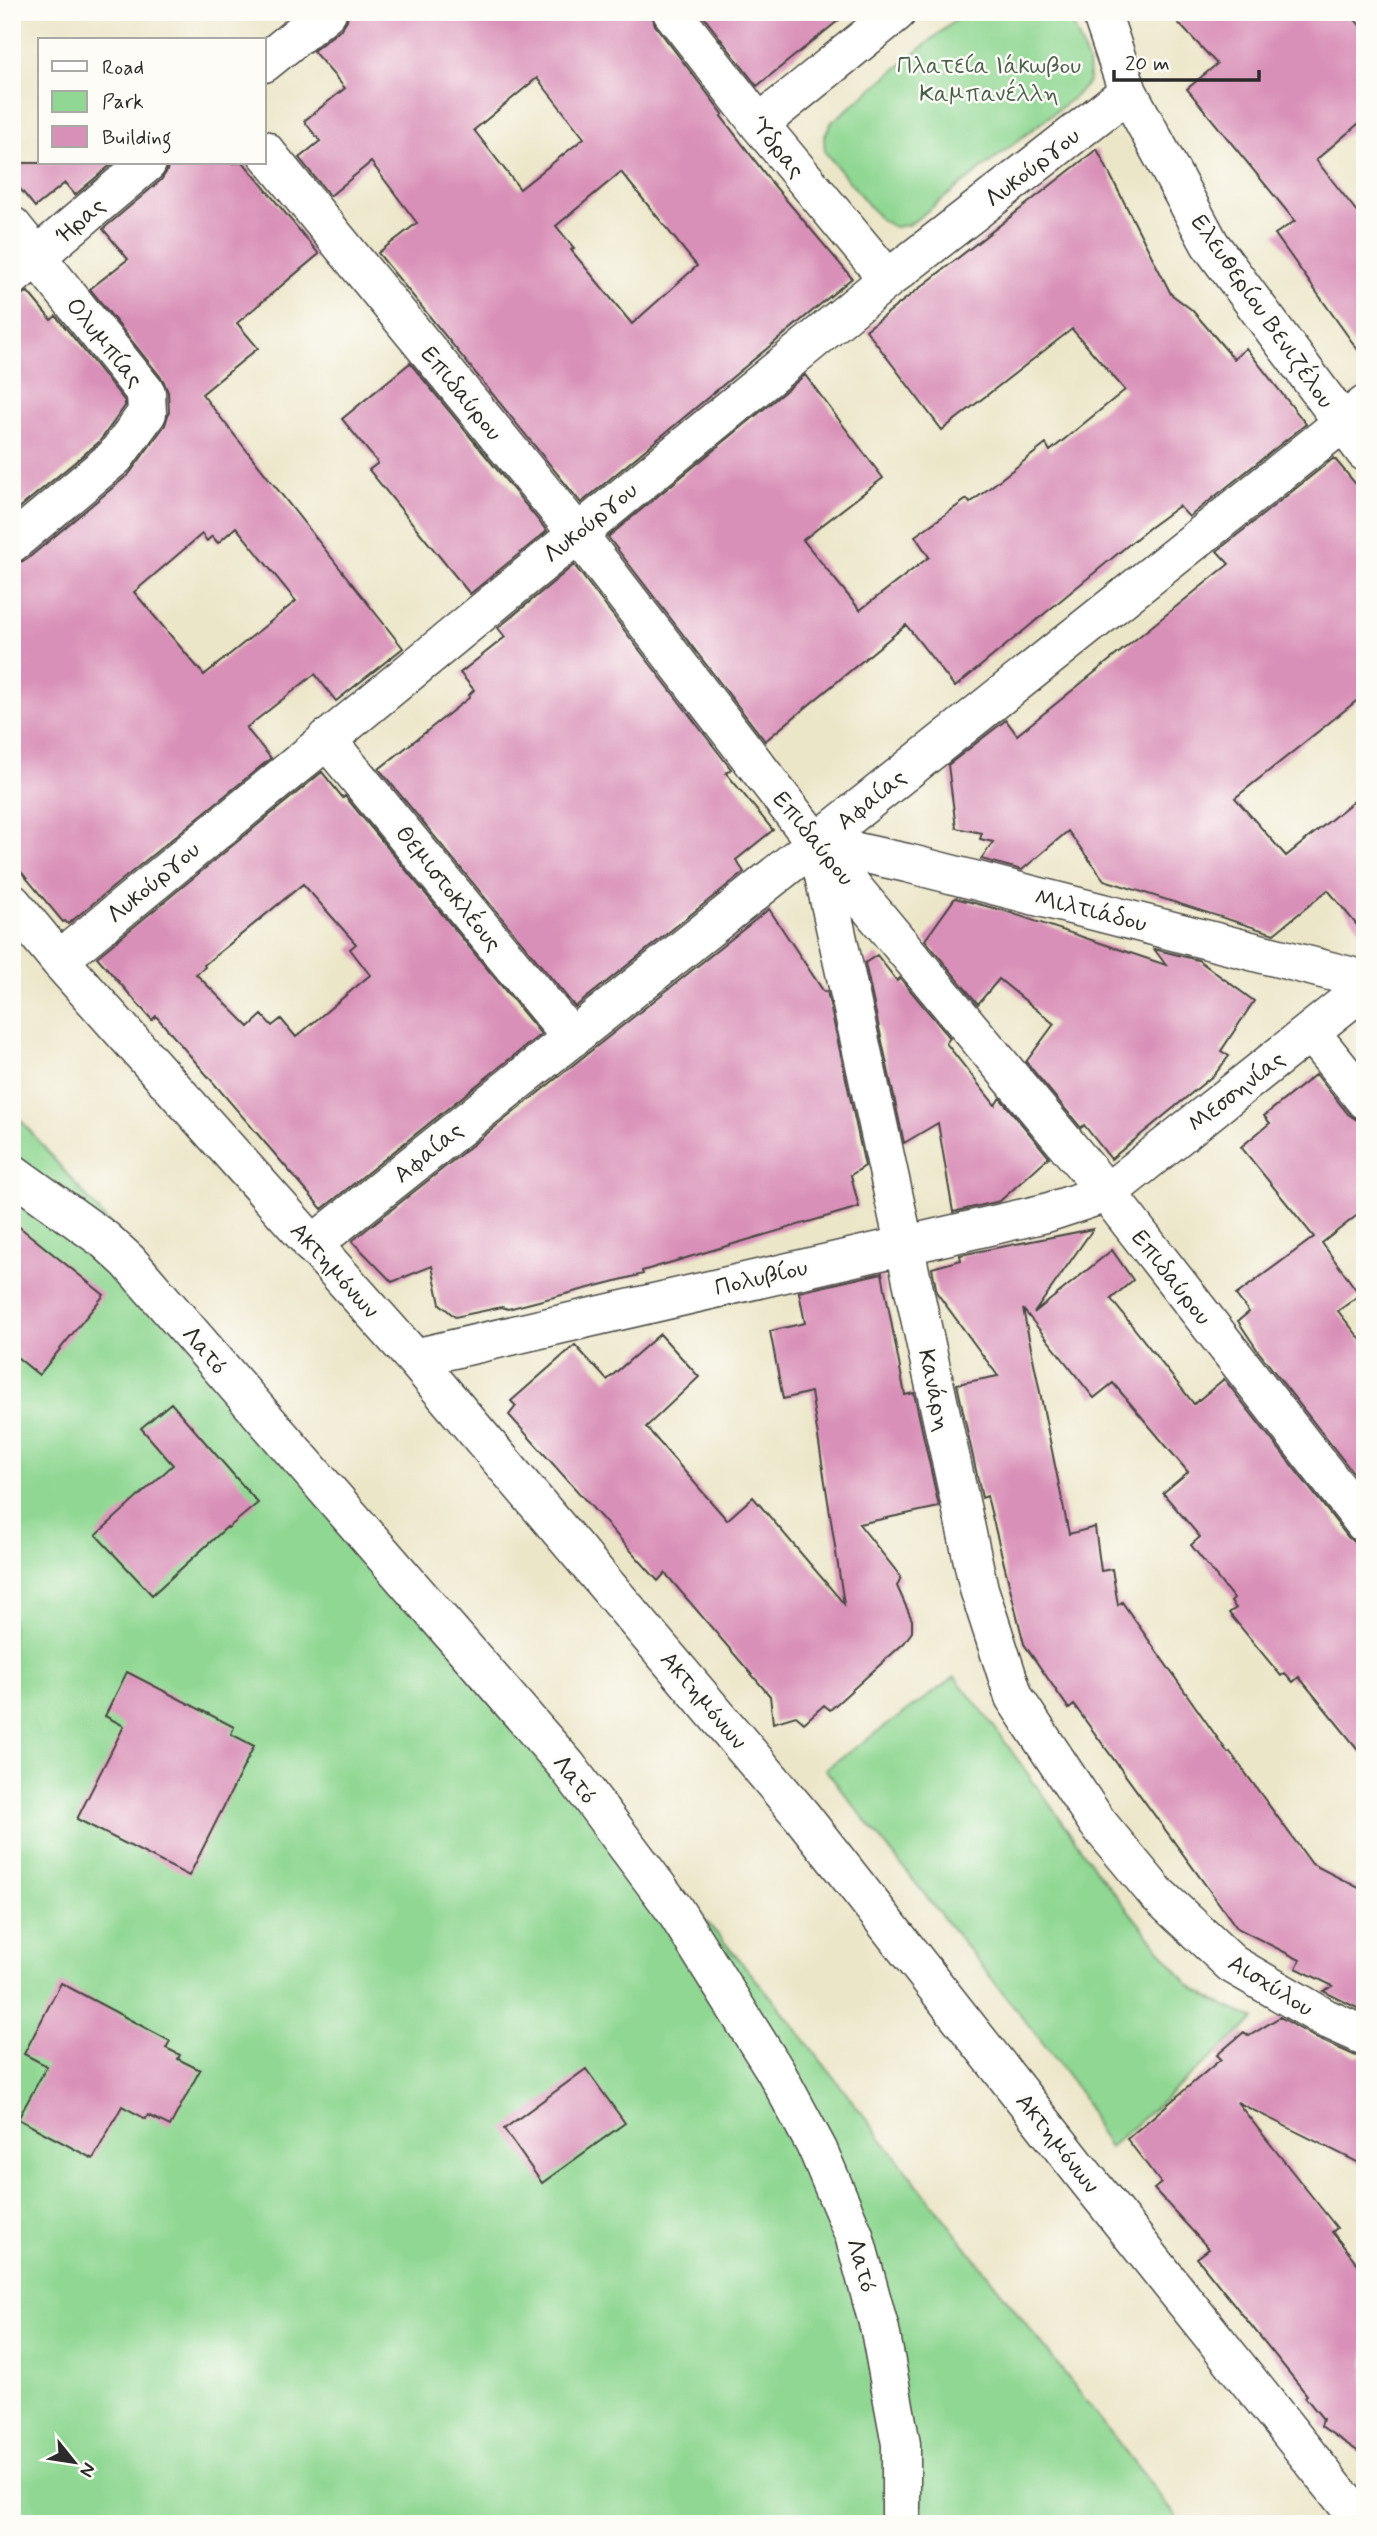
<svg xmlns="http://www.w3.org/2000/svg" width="1377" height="2536" font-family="Mynerve,sans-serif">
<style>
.green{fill:#8fd792;stroke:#5d815e;stroke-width:2}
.building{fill:#d990b8;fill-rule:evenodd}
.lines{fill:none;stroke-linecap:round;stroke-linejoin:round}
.minor-casing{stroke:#484743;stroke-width:41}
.minor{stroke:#fff;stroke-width:38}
.labels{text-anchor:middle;stroke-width:5;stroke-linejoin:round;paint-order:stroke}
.park-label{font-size:24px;fill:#495f4a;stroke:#fdfcf7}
.street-label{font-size:24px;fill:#2b2b2b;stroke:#fdfcf7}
</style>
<rect width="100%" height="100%" fill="#fdfcf7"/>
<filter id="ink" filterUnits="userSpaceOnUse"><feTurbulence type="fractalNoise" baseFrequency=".0143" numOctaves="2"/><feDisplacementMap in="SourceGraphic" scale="14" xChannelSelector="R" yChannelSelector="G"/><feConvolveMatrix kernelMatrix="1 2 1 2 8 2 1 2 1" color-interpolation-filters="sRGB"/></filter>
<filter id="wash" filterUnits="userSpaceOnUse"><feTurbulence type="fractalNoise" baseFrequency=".00686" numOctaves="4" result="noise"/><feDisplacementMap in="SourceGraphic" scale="28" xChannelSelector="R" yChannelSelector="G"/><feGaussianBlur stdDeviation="1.57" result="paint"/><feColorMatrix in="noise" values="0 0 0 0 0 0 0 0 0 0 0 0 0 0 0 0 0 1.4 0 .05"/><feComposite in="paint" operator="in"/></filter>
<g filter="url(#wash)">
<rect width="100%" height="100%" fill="#ece6c9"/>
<path class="green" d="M965 12H1068L1088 62 1089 82 1073 98 909 225 894 227 880 219 825 152 824 137 832 122Z
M12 1110 772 1998 1182 2524H12Z
M955 1677 995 1728 1102 1878 1188 1984 1217 2002 1255 2019 1109 2148 1097 2128 1082 2095 1050 2052 825 1769Z"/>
<g id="blocks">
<path class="building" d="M348 12H651L655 25 723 114 721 116 772 183 852 278 581 503 378 253 417 223 371 162 330 196 299 158 320 141 304 121 345 88 313 51 341 29 347 20ZM537 78 584 138 520 189 474 130ZM621 172 697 266 632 324 571 250 574 248 556 226Z
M700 12H849L757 86Z
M1168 12H1349L1365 32V118L1316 160 1365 222V360L1275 234 1295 221 1187 89 1217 64Z
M1097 149 1171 294 1192 310 1234 359 1246 348 1306 424 1189 517 1179 506 1149 528 955 687 906 625 765 741 608 537 805 375 883 478 803 540 860 610 929 557 915 536 967 499 970 503 1046 444 1050 451 1125 390 1072 329 942 430 866 330Z
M12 163H113L75 195 65 183 35 207 12 179Z
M168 163H244L319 254 237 323 258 348 202 394 403 648 336 701 315 674 246 728 271 758 68 924 65 921 63 922 12 861V564L26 560 129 474 165 425 169 412 168 392 163 380 90 289 128 259 103 229 161 180 167 171ZM236 527 296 601 204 675 134 592 202 534 207 541 212 536 218 543Z
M28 292 51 320 56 316 125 401V406L99 442 12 514V298Z
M410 363 547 531 470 594 369 470 378 463 342 419Z
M1334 458 1365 495V694L1235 798 1286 856 1365 792V935L1328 890 1274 934 1104 880 1068 831 1022 870 981 859 993 842 980 839 982 833 956 828 948 765 1006 720 1017 735 1229 564 1217 551Z
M574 565 731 769 726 773 773 830 736 860 744 872 575 1007 379 769 470 697 469 695 474 690 460 673 505 637 498 628Z
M322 772 343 798 345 796 541 1034 322 1209 156 1016 152 1020 97 957ZM303 884 356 944 350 949 370 975 296 1037 281 1019 272 1026 262 1015 249 1027 196 974 205 967 204 965Z
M955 898 1005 911 1166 965 1154 949 1198 960 1254 1001 1221 1051 1229 1056 1215 1074 1111 1159 1084 1125 1081 1128 1026 1062 1054 1024 999 979 978 1004 925 940Z
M769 909 824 992 827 991 865 1166 851 1175 859 1207 642 1271 643 1274 508 1309 502 1307 455 1317 440 1304 432 1266 392 1282 352 1241Z
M877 955 897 981 900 978 950 1038 946 1043 995 1105 1000 1098 1049 1157 1000 1201 953 1212 938 1123 904 1143 865 963Z
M1316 1074 1348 1114 1357 1120 1365 1121V1209L1322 1243 1360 1295 1338 1311 1365 1345V1488L1258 1351 1238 1321 1249 1312 1236 1295 1314 1237 1241 1147 1270 1123 1264 1116Z
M12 1221 104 1295 39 1375 12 1353Z
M1093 1229 1034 1313 1112 1250 1133 1280 1111 1299 1194 1404 1224 1379 1348 1537 1356 1544 1365 1545V1758L1299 1677 1293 1682 1285 1673 1281 1676 1229 1613 1236 1608 1231 1602 1234 1599 1191 1545 1200 1537 1163 1493 1188 1472 1113 1383 1094 1398 1023 1309 1069 1534 1095 1527 1101 1571 1112 1569 1118 1605 1122 1602 1228 1753 1230 1752 1312 1864 1365 1891V2012L1323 1991 1333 1986 1296 1968 1300 1960 1237 1928 1074 1705 1069 1709 1024 1644 987 1496 982 1498 957 1384 998 1376 937 1293 932 1268 961 1260 960 1255Z
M882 1273 905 1395 914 1393 939 1507 859 1524 901 1577 897 1586 912 1620V1632L904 1643 830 1710 824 1705 804 1723 796 1716 773 1723 770 1696 665 1573 658 1581 509 1415 516 1406 511 1401 575 1345 607 1380 660 1334 699 1377 646 1427 727 1520 753 1497 844 1604 811 1392 783 1399 770 1331 805 1323 799 1292Z
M171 1403 258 1503 228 1528 227 1527 152 1595 96 1535 173 1465 141 1428Z
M127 1672 234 1727 231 1734 254 1746 189 1876 77 1819 124 1726 105 1716Z
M61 1983 170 2041 166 2048 180 2055 178 2059 200 2070 170 2126 148 2115 146 2119 122 2106 93 2159 18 2119 47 2066 24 2054Z
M1280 2017 1316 2038 1356 2056 1365 2057V2166L1237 2102 1337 2228 1332 2232 1365 2273V2456L1321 2426 1323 2419 1305 2397 1307 2395 1197 2258 1209 2249 1154 2189 1161 2183 1127 2139 1221 2059 1217 2055 1244 2032 1249 2036Z
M586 2069 625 2123 542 2183 504 2129Z"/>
</g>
</g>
<g filter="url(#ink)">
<use href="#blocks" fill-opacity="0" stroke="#484743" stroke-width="2"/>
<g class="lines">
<g class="minor-casing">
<path id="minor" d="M672 12 759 124 888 279
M1101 12 1128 92 1210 244 1365 452
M264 63 327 12
M759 124 897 12
M264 150 577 533 816 843 1107 1193 1365 1524
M12 226 146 393 147 413 115 457 12 543
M12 277 147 163
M326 739 572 1038
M816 843 907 863 1365 980
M818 848 979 1589 1014 1697 1097 1822 1156 1893 1232 1964 1325 2018 1365 2036
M12 903 59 960 414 1358 801 1815 1087 2179 1363 2524
M59 960 888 279 1128 92
M1310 1032 1365 1100
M12 1173 105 1240 128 1261 567 1766 674 1909 776 2072 818 2150 854 2235 880 2330 901 2444V2524
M312 1245 1365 405
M414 1358 1046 1213 1107 1193 1365 988"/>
</g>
<use href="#minor" class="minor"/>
</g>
</g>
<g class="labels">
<g class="park-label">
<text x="989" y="73">Πλατεία Ιάκωβου<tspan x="989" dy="28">Καμπανέλλη</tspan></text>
</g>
<g class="street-label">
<text transform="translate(778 147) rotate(51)" y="8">Ύδρας</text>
<text transform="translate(1032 167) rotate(-38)" y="8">Λυκούργου</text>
<text transform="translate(80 220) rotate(-41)" y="8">Ήρας</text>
<text transform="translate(1263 311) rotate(55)" y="8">Ελευθερίου Βενιζέλου</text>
<text transform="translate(105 342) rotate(51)" y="8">Ολυμπίας</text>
<text transform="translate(462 393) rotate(51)" y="8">Επιδαύρου</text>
<text transform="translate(590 522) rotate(-39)" y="8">Λυκούργου</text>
<text transform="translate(871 799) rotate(-39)" y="8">Αφαίας</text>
<text transform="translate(814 838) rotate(51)" y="8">Επιδαύρου</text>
<text transform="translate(153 882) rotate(-40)" y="8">Λυκούργου</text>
<text transform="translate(449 888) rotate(51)" y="8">Θεμιστοκλέους</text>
<text transform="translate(1091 910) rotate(14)" y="8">Μιλτιάδου</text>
<text transform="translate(1236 1091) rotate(-38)" y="8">Μεσσηνίας</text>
<text transform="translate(428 1152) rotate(-39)" y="8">Αφαίας</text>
<text transform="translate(335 1270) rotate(48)" y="8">Ακτημόνων</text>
<text transform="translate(761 1277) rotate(-13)" y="8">Πολυβίου</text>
<text transform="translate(1172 1277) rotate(52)" y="8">Επιδαύρου</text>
<text transform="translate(205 1350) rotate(49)" y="8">Λατό</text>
<text transform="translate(935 1390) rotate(78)" y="8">Κανάρη</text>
<text transform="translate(704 1700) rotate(50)" y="8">Ακτημόνων</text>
<text transform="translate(575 1779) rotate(52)" y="8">Λατό</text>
<text transform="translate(1271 1985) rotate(32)" y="8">Αισχύλου</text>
<text transform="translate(1058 2143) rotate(52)" y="8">Ακτημόνων</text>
<text transform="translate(862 2265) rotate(74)" y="8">Λατό</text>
</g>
</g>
<rect width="1377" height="2536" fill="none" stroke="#fdfcf7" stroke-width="42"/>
<rect x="38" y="38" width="228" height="126" fill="#fdfcf7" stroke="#a9a8a5" stroke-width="2"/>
<rect x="52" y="61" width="35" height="10" fill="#ffffff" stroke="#a9a8a5" stroke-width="2"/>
<text x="102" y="74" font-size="21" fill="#2b2b2b">Road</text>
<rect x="52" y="91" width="35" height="21" fill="#8fd792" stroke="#a9a8a5" stroke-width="2"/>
<text x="102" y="108" font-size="21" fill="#2b2b2b">Park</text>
<rect x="52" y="126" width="35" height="21" fill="#d990b8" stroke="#a9a8a5" stroke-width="2"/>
<text x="102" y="144" font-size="21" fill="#2b2b2b">Building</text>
<g transform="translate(74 2462) rotate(120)" stroke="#fdfcf7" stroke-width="5" paint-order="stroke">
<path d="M0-5L12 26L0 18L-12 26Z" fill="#2b2b2b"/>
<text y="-10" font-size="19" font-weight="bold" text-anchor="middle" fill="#2b2b2b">N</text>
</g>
<path d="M1114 70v10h145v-10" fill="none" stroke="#2b2b2b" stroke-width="3.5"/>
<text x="1125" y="70" font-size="21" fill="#2b2b2b" stroke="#fdfcf7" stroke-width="5" paint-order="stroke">20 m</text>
</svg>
